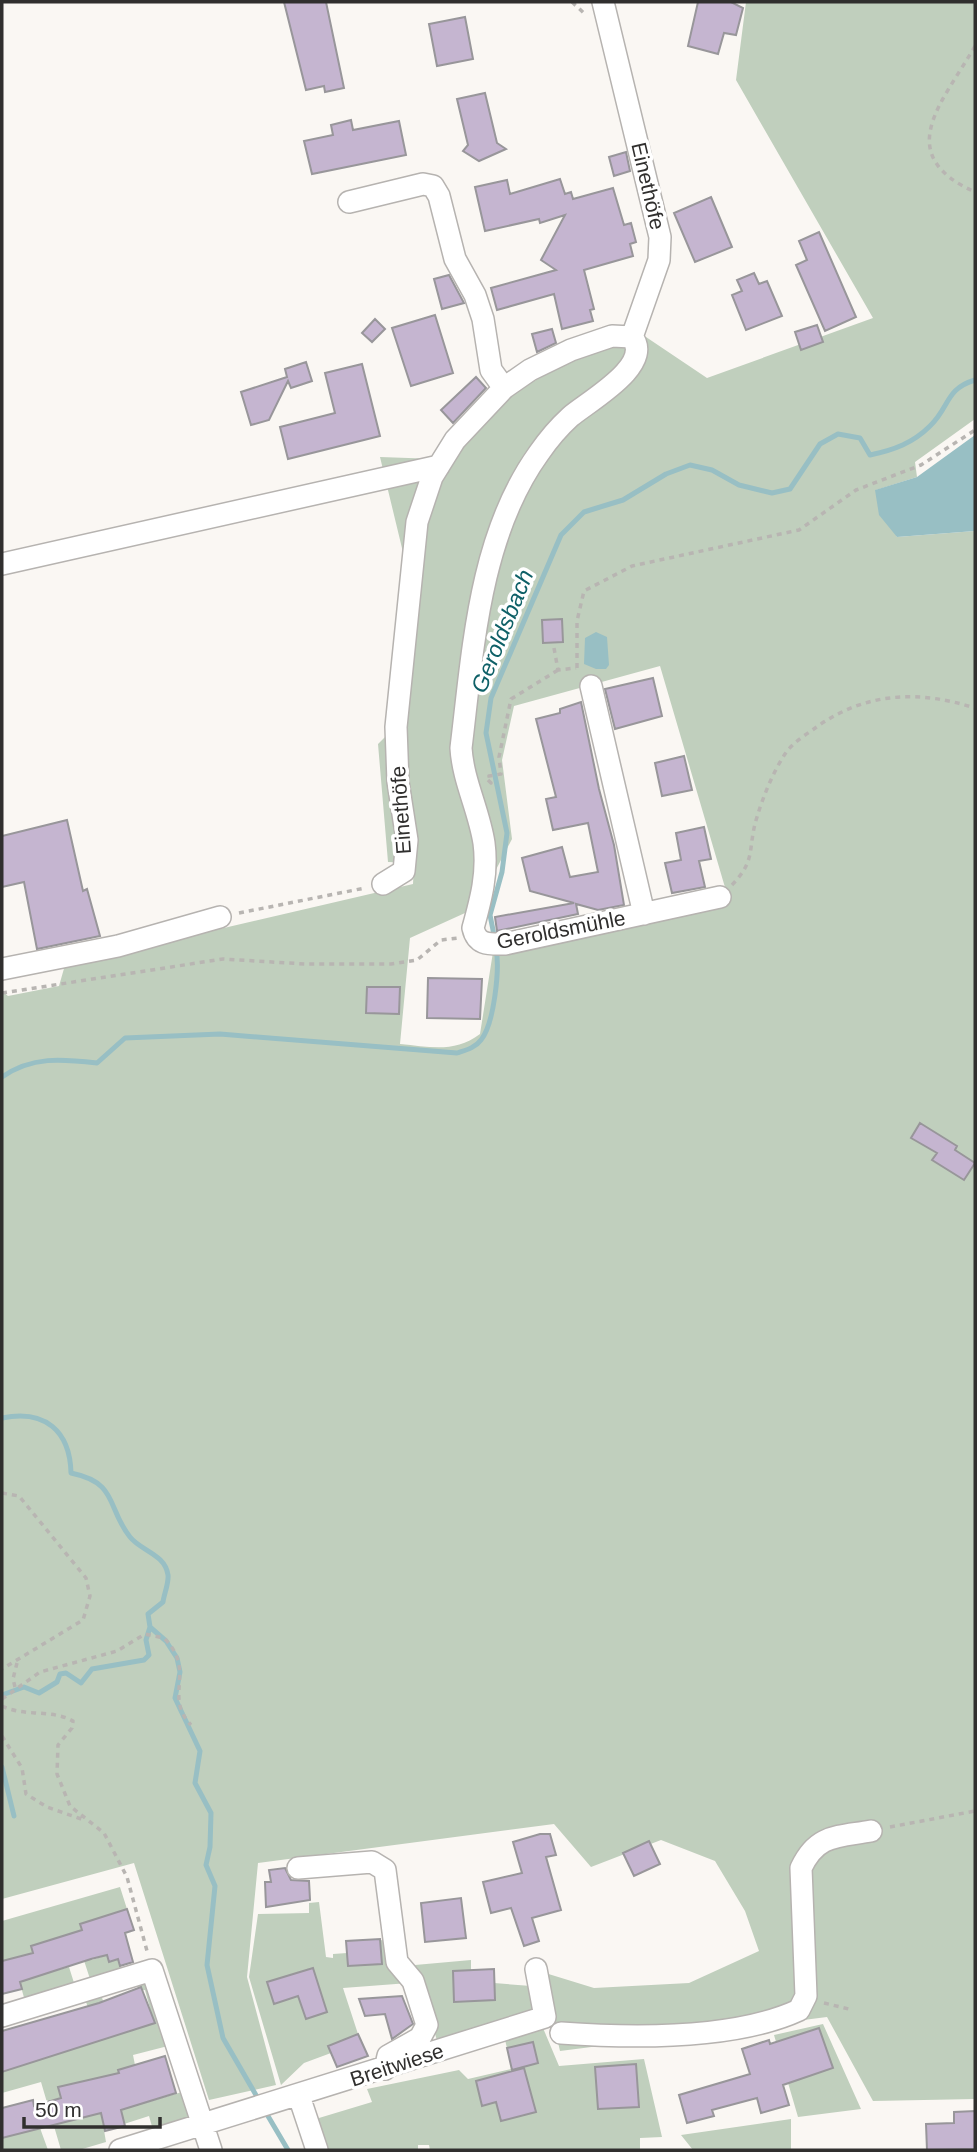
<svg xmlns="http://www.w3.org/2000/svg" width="977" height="2152" font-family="Helvetica,sans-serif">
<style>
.green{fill:#c0cfbd;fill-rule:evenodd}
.water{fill:#98bfc4}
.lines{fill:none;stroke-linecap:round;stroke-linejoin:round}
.stream{stroke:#98bfc4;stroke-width:5}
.building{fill:#c5b5d0;stroke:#98969a;stroke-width:2}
.minor-casing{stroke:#b6b3b0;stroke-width:24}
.path{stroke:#b8b5b2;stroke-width:3.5;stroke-dasharray:5 5;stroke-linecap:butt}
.minor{stroke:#fff;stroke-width:21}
.labels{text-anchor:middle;stroke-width:7;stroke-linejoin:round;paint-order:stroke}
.street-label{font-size:21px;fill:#302f2e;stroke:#fff}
.water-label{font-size:23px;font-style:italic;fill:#0e6067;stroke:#fff}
</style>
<rect width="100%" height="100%" fill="#faf7f3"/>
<path class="green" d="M746 2H975V419L915 462 917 477 876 490 897 537 975 531V2099L873 2101 827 2017 560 2051 542 1972 594 1988 689 1983 759 1951 745 1911 715 1861 661 1840 591 1867 554 1824 258 1863 247 1977 276 2085 209 2100 134 1863 2 1899V991L8 996 59 986 65 965 413 884 414 863 388 862 378 744 390 732 408 573 380 457 437 459 512 393 610 340 646 337 707 378 873 318 736 80ZM660 666 729 901 493 952 480 1034C455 1053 431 1047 400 1044L410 938 476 908 512 839 502 760 514 706Z
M120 1887 127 1909 80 1925 92 1960 107 1955 110 1962 132 1955 119 1962 122 1971 91 1982 75 1933 31 1947 41 1975 69 1967 75 1986 25 2001 13 1959 2 1961V1921Z
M319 1902 326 1957 333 1958V1954L347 1953 348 1966 382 1964 380 1940 388 1941 409 1983 343 1988 358 2034 328 2046 331 2053 304 2063 281 2085 249 1977 258 1914 309 1913V1903Z
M471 1960V1970L453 1971 454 2002 495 2000 494 1983 531 1986 533 2013 438 2044 415 1965Z
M144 1981 168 2046 133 2055 135 2065 118 2070 128 2103H145L182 2092 188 2117 153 2130 149 2116 124 2124 106 2091 102 2077 58 2087 66 2121 101 2113 106 2142 79 2150H61L41 2082 2 2093V2072L99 2039 85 1999 101 1994 103 2001 99 2003 109 2036 154 2023 145 1990 139 1991 136 1983Z
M823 2024 861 2109 798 2117 774 2035Z
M543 2028 559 2066 644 2059 662 2137 640 2138V2150H430L429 2145H418V2150H321L309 2121 372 2102 367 2089 459 2070 468 2079 537 2063 532 2042 507 2048 505 2040Z
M791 2119V2150H693L681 2135Z
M40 2128 48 2150H2V2138Z"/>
<path class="water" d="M975 435V531L897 537 879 515 875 490 917 477Z
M596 632 607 637 609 665 606 669H596L584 664 585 638Z"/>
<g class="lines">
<path class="stream" d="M495 940 490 915 502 872 507 833 486 733 491 698 561 535 584 512 623 500 666 474 690 465 712 470 739 485 772 493 790 489 820 444 838 434 860 438 870 455C894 450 913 443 930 426 950 407 945 389 975 380
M2 1077C32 1056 62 1059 97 1063L125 1038 220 1034 457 1053C466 1050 475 1048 481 1040 494 1024 500 969 496 949
M2 1418C45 1409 70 1431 71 1473 119 1483 106 1507 130 1537 141 1551 165 1554 168 1575 169 1583 164 1594 163 1602L148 1614 150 1627 166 1641 177 1658 180 1672 175 1698 200 1751 195 1783 211 1813 210 1847 206 1865 215 1886 207 1965 223 2038 260 2102
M2 1695 24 1687 39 1693 57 1682 60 1674 66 1673 81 1683 92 1669 144 1660 149 1655 146 1640 150 1627
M2 1767 14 1816
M265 2111 288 2150"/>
</g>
<path class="building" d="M284 2H326L344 88 325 92 324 86 306 90Z
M698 2H731L743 8 736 35 724 33 718 54 688 46Z
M465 17 473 59 437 66 429 24Z
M485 93 497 143 506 149 479 161 463 151 468 145 457 99Z
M351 120 353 130 399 121 406 155 312 174 304 141 333 135 331 125Z
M626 152 630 171 614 176 609 157Z
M560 179 565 194 571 192 573 199 613 188 624 225 631 223 636 242 630 244 633 256 584 270 594 309 590 310 593 321 562 329 554 294 497 310 491 288 556 270 541 260 565 215 540 223 539 219 485 231 475 187 507 180 510 194Z
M711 197 732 247 695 262 674 213Z
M819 232 856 317 825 331 796 265 807 260 799 241Z
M754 273 759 284 767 281 782 316 746 330 732 295 742 291 737 280Z
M449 275 464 303 442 309 434 279Z
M435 315 453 373 411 386 392 328Z
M375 319 385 329 372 342 362 333Z
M817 325 823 342 801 350 795 332Z
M552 329 556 343 537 352 532 334Z
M306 362 312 381 291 388 288 381 269 420 251 425 241 392 287 377 285 369Z
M362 364 380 436 288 459 280 427 335 413 325 373Z
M476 377 486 388 453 423 441 410Z
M562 619 563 642 543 643 542 620Z
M653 678 662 716 615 729 605 689Z
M581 702 599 789 614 845 624 905 598 910 576 904 578 914 497 931 495 917 574 903 530 891 522 858 562 847 570 877 598 872 588 823 553 830 546 799 556 797 536 719 560 713V709Z
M684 756 692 790 662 796 655 763Z
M67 820 83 891 87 889 100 936 37 949 24 882 2 887V836Z
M704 827 711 859 699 861 705 887 672 893 665 863 681 860 676 833Z
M428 978 482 979 480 1019 427 1018Z
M367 987H400L399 1014 366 1013Z
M920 1123 957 1146 955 1150 975 1163 964 1180 932 1160 937 1153 911 1138Z
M540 1834H550L556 1855 546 1857 561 1910 532 1918 539 1941 524 1946 511 1908 491 1913 483 1882 522 1873 513 1842Z
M649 1841 660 1864 634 1876 623 1853Z
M285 1868 291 1880 309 1881 310 1900 266 1907 265 1882H271L269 1870Z
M461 1898 466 1938 425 1942 421 1903Z
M127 1909 134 1930 125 1933 133 1962 120 1966 118 1959 109 1962 107 1955 91 1959 20 1982 22 1989 2 1994V1961L33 1953 31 1946 82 1930 80 1924Z
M380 1939 382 1964 348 1966 346 1941Z
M313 1968 327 2012 306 2019 298 1996 274 2004 267 1982Z
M494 1969 495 2000 454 2002 453 1971Z
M141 1987 155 2023 2 2072V2031L99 2003Z
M402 1996 413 2024 392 2039 385 2014 365 2016 359 1999Z
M819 2028 833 2068 783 2085 789 2105 761 2113 757 2098 712 2110 714 2116 687 2123 679 2095 750 2074 742 2049 769 2040 770 2044Z
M358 2034 368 2056 337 2067 328 2046Z
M533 2042 538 2063 512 2070 507 2048Z
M165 2056 176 2093 121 2110 125 2126 105 2131 101 2113 2 2138V2108L33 2100 34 2106 61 2098 58 2087 119 2073 118 2070Z
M636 2064 639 2107 598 2109 595 2067Z
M524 2068 536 2112 501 2121 496 2102 482 2106 476 2081Z
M975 2111V2149L927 2150 926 2124 954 2123V2112Z"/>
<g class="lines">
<g class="minor-casing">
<path id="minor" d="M349 202 423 184 433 186 439 196 455 259 475 295 483 319 491 370 504 388
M632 337C655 365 587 402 570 417 558 428 548 440 539 453 479 536 473 650 461 748 463 781 479 810 484 843 488 873 481 899 473 928 477 946 490 944 505 944L720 897
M2 564 439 466
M591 686 644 914
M383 884 404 871 407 840 398 782 396 727 417 522 432 477 455 440 504 388 530 370 571 350 612 336 632 337 659 260 660 237 603 2
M2 969 118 946 220 917
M298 1868 372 1862 385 1870 397 1962 413 1981 427 2025 420 2038 388 2056 385 2069
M2 2016 152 1970 211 2150
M561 2033C632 2038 734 2040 799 2010L806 1996 801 1868C817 1834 837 1837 871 1831
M299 2096 317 2150
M120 2150 545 2017 536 1969"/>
</g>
<path class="path" d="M572 2 586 15
M975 46C944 101 890 154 975 192
M554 648 558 670 576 668
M577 668V621L584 591 632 566 799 530 856 490 921 465 975 430
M488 780 491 783 489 776 501 774 499 757 511 699 558 670
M732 885C757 859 747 849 757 817 763 797 773 772 785 754 793 742 807 734 818 726 867 692 919 690 975 708
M239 913 365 888
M2 993 223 959 305 964H391L417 960 441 940 458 938
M2 1493 19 1496 86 1578 90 1596 83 1620 2 1669
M15 1687 13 1679 17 1663
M2 1699 40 1672 117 1651 145 1634 164 1638C197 1671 163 1696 191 1725
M2 1706C24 1717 52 1709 73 1721L72 1728 58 1745 57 1774 70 1806 104 1833 127 1877 147 1951
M2 1736 22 1768 26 1794 47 1807 84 1820
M890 1827 975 1811
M824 2003 853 2010"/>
<use href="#minor" class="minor"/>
</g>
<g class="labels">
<g class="street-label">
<text transform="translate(648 186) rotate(77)" y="7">Einethöfe</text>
<text transform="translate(401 810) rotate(-94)" y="7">Einethöfe</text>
<text transform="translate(561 930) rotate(-11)" y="7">Geroldsmühle</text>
<text transform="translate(397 2065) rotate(-18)" y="7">Breitwiese</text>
</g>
<g class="water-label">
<text transform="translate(502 631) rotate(-68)" y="8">Geroldsbach</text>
</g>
</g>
<rect width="977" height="2152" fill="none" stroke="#302f2e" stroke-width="7"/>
<path d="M24 2117v10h136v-10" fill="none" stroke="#302f2e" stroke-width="3.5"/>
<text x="35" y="2117" font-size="21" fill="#302f2e" stroke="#ffffff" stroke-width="5" paint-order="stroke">50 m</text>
</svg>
